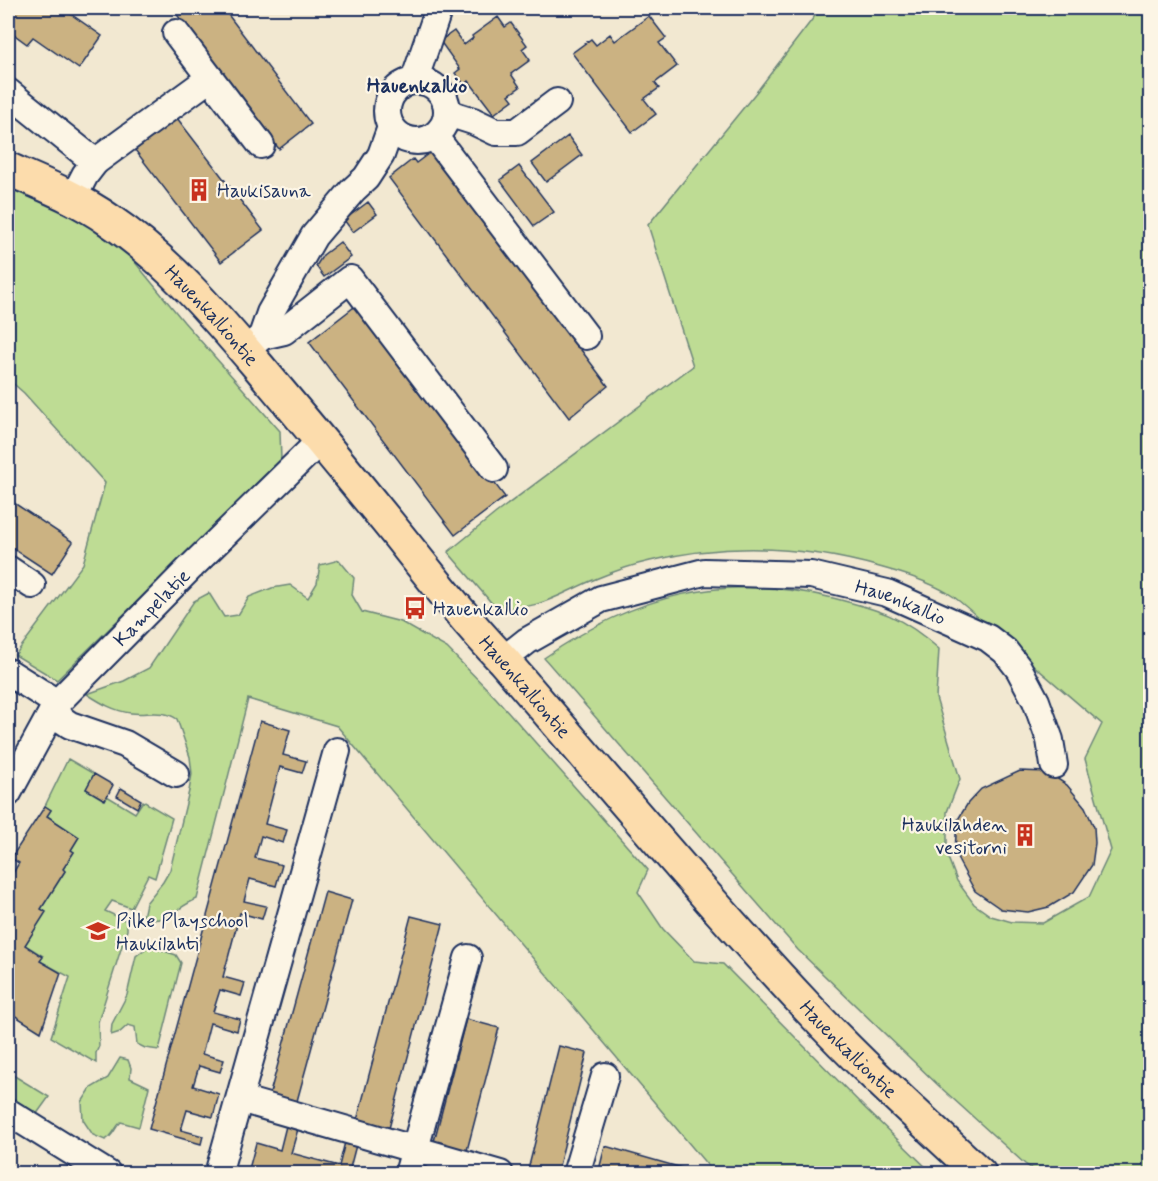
<svg xmlns="http://www.w3.org/2000/svg" width="1158" height="1181" font-family="Mynerve,sans-serif">
<style>
.green{fill:#bedc94;stroke:#6c8679;stroke-width:1.5}
.building{fill:#cbb282;stroke:#1b2f5e;stroke-width:1.5}
.lines{fill:none;stroke-linecap:round;stroke-linejoin:round}
.minor-casing{stroke:#1b2f5e;stroke-width:30}
.major-casing{stroke:#1b2f5e;stroke-width:36}
.minor{stroke:#fcf5e5;stroke-width:26}
.major{stroke:#fcdcac;stroke-width:32}
.labels{text-anchor:middle;stroke-width:4.5;stroke-linejoin:round;paint-order:stroke}
.poi-label{font-size:20px;fill:#1b2f5e;stroke:#fcf5e5;text-anchor:start}
.street-label{font-size:20px;fill:#1b2f5e;stroke:#fcf5e5}
.neighbourhood-label{font-size:21px;font-weight:bold;fill:#1b2f5e;stroke:#fcf5e5}
</style>
<rect width="100%" height="100%" fill="#f2e8d1"/>
<filter id="ink" filterUnits="userSpaceOnUse"><feTurbulence type="fractalNoise" baseFrequency=".0167" numOctaves="2"/><feDisplacementMap in="SourceGraphic" scale="12" xChannelSelector="R" yChannelSelector="G"/><feConvolveMatrix kernelMatrix="1 2 1 2 8 2 1 2 1" color-interpolation-filters="sRGB"/></filter>
<g filter="url(#ink)">
<path class="green" d="M821 8H1045L1048 16 1057 8H1150V1173H1038L1025 1164 939 1086 798 950 544 658C634 595 724 572 833 598 880 610 902 616 939 649L936 698 960 779 947 812V855L957 881 974 904 991 916 1012 922 1043 923 1089 897 1111 850 1085 759 1102 724C1069 696 1036 667 1002 639 986 625 971 610 954 597 935 584 905 574 883 568 806 546 728 542 650 561 632 565 615 571 598 578 560 593 540 612 495 607L448 552 496 513 693 366 648 225 758 90Z
M8 186 26 189 120 244 184 322 280 431 281 460 57 680 15 655 83 564 105 483 24 393 8 379Z
M339 560 354 578 352 595 362 612 401 622 447 648 496 698 648 870 638 892 663 929 694 961 723 964 866 1109 932 1173H714L337 726 248 699 197 899C178 906 163 927 143 917L146 903 163 882 170 870 189 791 192 774 190 757 177 719C164 709 146 715 131 713 114 711 101 703 87 694L124 681 149 668 194 601 209 593 224 617 238 615 249 597 272 588 290 585 308 598 317 583 320 565Z
M68 759 94 774 86 789 104 800 107 796 135 813 143 801 172 818 155 878 148 875 131 908 112 901 105 911 127 921V930L98 1022 99 1046 96 1053V1063L51 1037 70 977 40 961 43 956 25 945 45 912 41 909 65 871 63 869 74 852 71 850 79 837 47 816 51 810 45 806Z
M149 946 176 955 181 963 159 1050 145 1048 137 1044 135 1027 128 1025 120 1032 111 1035 112 1024 127 995 136 956Z
M120 1058 128 1060 131 1068 130 1078 149 1087 139 1127 121 1122C114 1128 114 1136 105 1140L93 1135 83 1120 82 1102 91 1088 108 1078Z
M8 1072 49 1097 36 1115 8 1098Z"/>
<path class="building" d="M8 8H45L49 10 51 8H62L102 36 79 69 33 37 27 44 8 30Z
M172 8H223L311 124 279 149Z
M649 16 666 38 659 43 677 66 655 83 659 88 644 99 656 114 632 132 572 53 591 39 596 45 610 34 615 41Z
M498 17 505 27 511 23 527 45 522 49 530 60 511 74 520 87 509 95 513 100 494 114 469 81 464 84 455 73 460 69 440 41 454 31 464 45 473 38 472 36Z
M177 118 263 230 221 262 135 150Z
M568 136 582 155 546 182 532 163Z
M432 151 608 386 569 418 389 178 413 159 416 163Z
M519 166 554 212 534 226 500 180Z
M368 202 377 214 353 232 344 220Z
M340 242 351 257 324 277 316 266 323 255Z
M358 304 505 497 455 535 309 342Z
M8 499 73 542 52 574 8 545Z
M260 721 290 730 283 755 306 761 302 773 280 767 265 824 287 830 283 843 261 836 255 858 282 865 276 886 250 879 244 901 266 906 262 919 240 913 223 977 245 983 241 996 220 990 213 1012 240 1019 237 1031 210 1023 202 1054 224 1060 220 1072 199 1066 193 1086 219 1094 213 1117 187 1110 181 1130 203 1136 201 1144 149 1129Z
M1020 771 1047 772 1067 785 1085 807 1094 827 1095 843 1092 865 1074 892 1049 907 1028 912 1001 909 975 891 959 862 955 850 957 821 968 803 981 789Z
M94 774 113 785 105 800 86 789Z
M121 788 141 800 137 808 117 796Z
M45 806 51 810 47 816 79 837 71 850 74 852 63 869 65 871 41 909 46 912 25 945 43 957 40 961 61 973 41 1032 9 1012 11 1007 8 1004V881L19 863 11 858Z
M325 892 352 900 294 1112 267 1104Z
M411 916 443 924 387 1136 355 1128Z
M466 1019 499 1028 465 1158 432 1149Z
M559 1046 587 1053 557 1174H527Z
M286 1126 298 1129 291 1153 339 1166 345 1142 356 1145 350 1168 369 1174H266L249 1169 256 1143 280 1150Z
M605 1146 682 1168 680 1174H598Z"/>
<g class="lines">
<g class="minor-casing">
<g id="minor">
<path d="M176 33 261 145"/>
<circle cx="417" cy="111" r="30"/>
<path d="M414 81 439 8"/>
<path d="M8 92 95 162 85 175 73 198"/>
<path d="M448 113 473 121 496 132H517L557 102"/>
<path d="M435 137 586 336"/>
<path d="M95 162 210 78"/>
<path d="M262 336 284 331 350 279 494 469"/>
<path d="M252 345 262 336 270 313 314 236 353 190 366 178 381 155 391 127"/>
<path d="M8 569 32 585"/>
<path id="s1" d="M503 660 527 641 601 599 704 572 811 575 887 593 988 638 1005 651 1019 669 1036 701 1050 740 1054 765"/>
<path d="M8 672 57 703"/>
<path d="M52 713 70 725 125 744 176 774"/>
<path id="s2" d="M8 793 57 703 189 569 321 440"/>
<path d="M240 1099 500 1174"/>
<path d="M8 1112 108 1174"/>
<path d="M218 1174 337 751"/>
<path d="M408 1174 468 958"/>
<path d="M576 1174 605 1076"/>
</g>
</g>
<g class="major-casing">
<g id="major">
<path id="s3" d="M8 169C42 184 78 198 109 220 167 259 213 313 258 366 302 418 346 471 389 524 426 570 462 617 503 660 604 777 703 896 809 1009 863 1067 922 1120 980 1174"/>
</g>
</g>
<use href="#minor" class="minor"/>
<use href="#major" class="major"/>
</g>
</g>
<defs>
<g id="building-bare" transform="scale(1.8)"><path d="M-4-6H4V6H1V3H-1V6H-4ZM-2.5-4.3h1.7v1.8h-1.7ZM.8-4.3h1.7v1.8H.8ZM-2.5-1h1.7V.8h-1.7ZM.8-1h1.7V.8H.8Z" fill="#c8321e" stroke="#fcf5e5" stroke-width="2.5" paint-order="stroke"/></g>
<g id="bus-bare" transform="scale(1.8)"><path d="M-5-6H5V4H4V6H2V4H-2V6H-4V4H-5ZM-3.5-4V0h7V-4ZM-3.5 1.2v1.5H-2V1.2ZM2 1.2v1.5H3.5V1.2Z" fill="#c8321e" stroke="#fcf5e5" stroke-width="2.5" paint-order="stroke"/></g>
<g id="school-bare" transform="scale(1.8)"><path d="M0-5L7-2L0 1L-7-2ZM-4 1L0 2.5L4 1V4Q0 6-4 4Z" fill="#c8321e" stroke="#fcf5e5" stroke-width="2.5" paint-order="stroke"/></g>
</defs>
<g fill-rule="evenodd">
<use href="#building-bare" x="199" y="190"/>
<use href="#bus-bare" x="415" y="608"/>
<use href="#building-bare" x="1025" y="835"/>
<use href="#school-bare" x="98" y="931"/>
</g>
<g class="labels">
<g class="poi-label">
<text x="217" y="197">Haukisauna</text>
<text x="433" y="615">Hauenkallio</text>
<text x="1007" y="831" text-anchor="end">Haukilahden<tspan x="1007" dy="23">vesitorni</tspan></text>
<text x="116" y="927">Pilke Playschool<tspan x="116" dy="23">Haukilahti</tspan></text>
</g>
<g class="street-label">
<text dy="7" stroke="none"><textPath href="#s3" startOffset="254">Hauenkalliontie</textPath></text>
<text dy="7" stroke="none"><textPath href="#s1" startOffset="423">Hauenkallio</textPath></text>
<text dy="7" stroke="none"><textPath href="#s2" startOffset="237">Kampelatie</textPath></text>
<text dy="7" stroke="none"><textPath href="#s3" startOffset="740">Hauenkalliontie</textPath></text>
<text dy="7" stroke="none"><textPath href="#s3" startOffset="1226">Hauenkalliontie</textPath></text>
</g>
<g class="neighbourhood-label">
<text x="417" y="92">Hauenkallio</text>
</g>
</g>
<rect width="1158" height="1181" fill="none" stroke="#fcf5e5" stroke-width="30"/>
<rect x="15" y="15" width="1128" height="1151" fill="none" stroke="#1b2f5e" stroke-width="2" filter="url(#ink)"/>
</svg>
